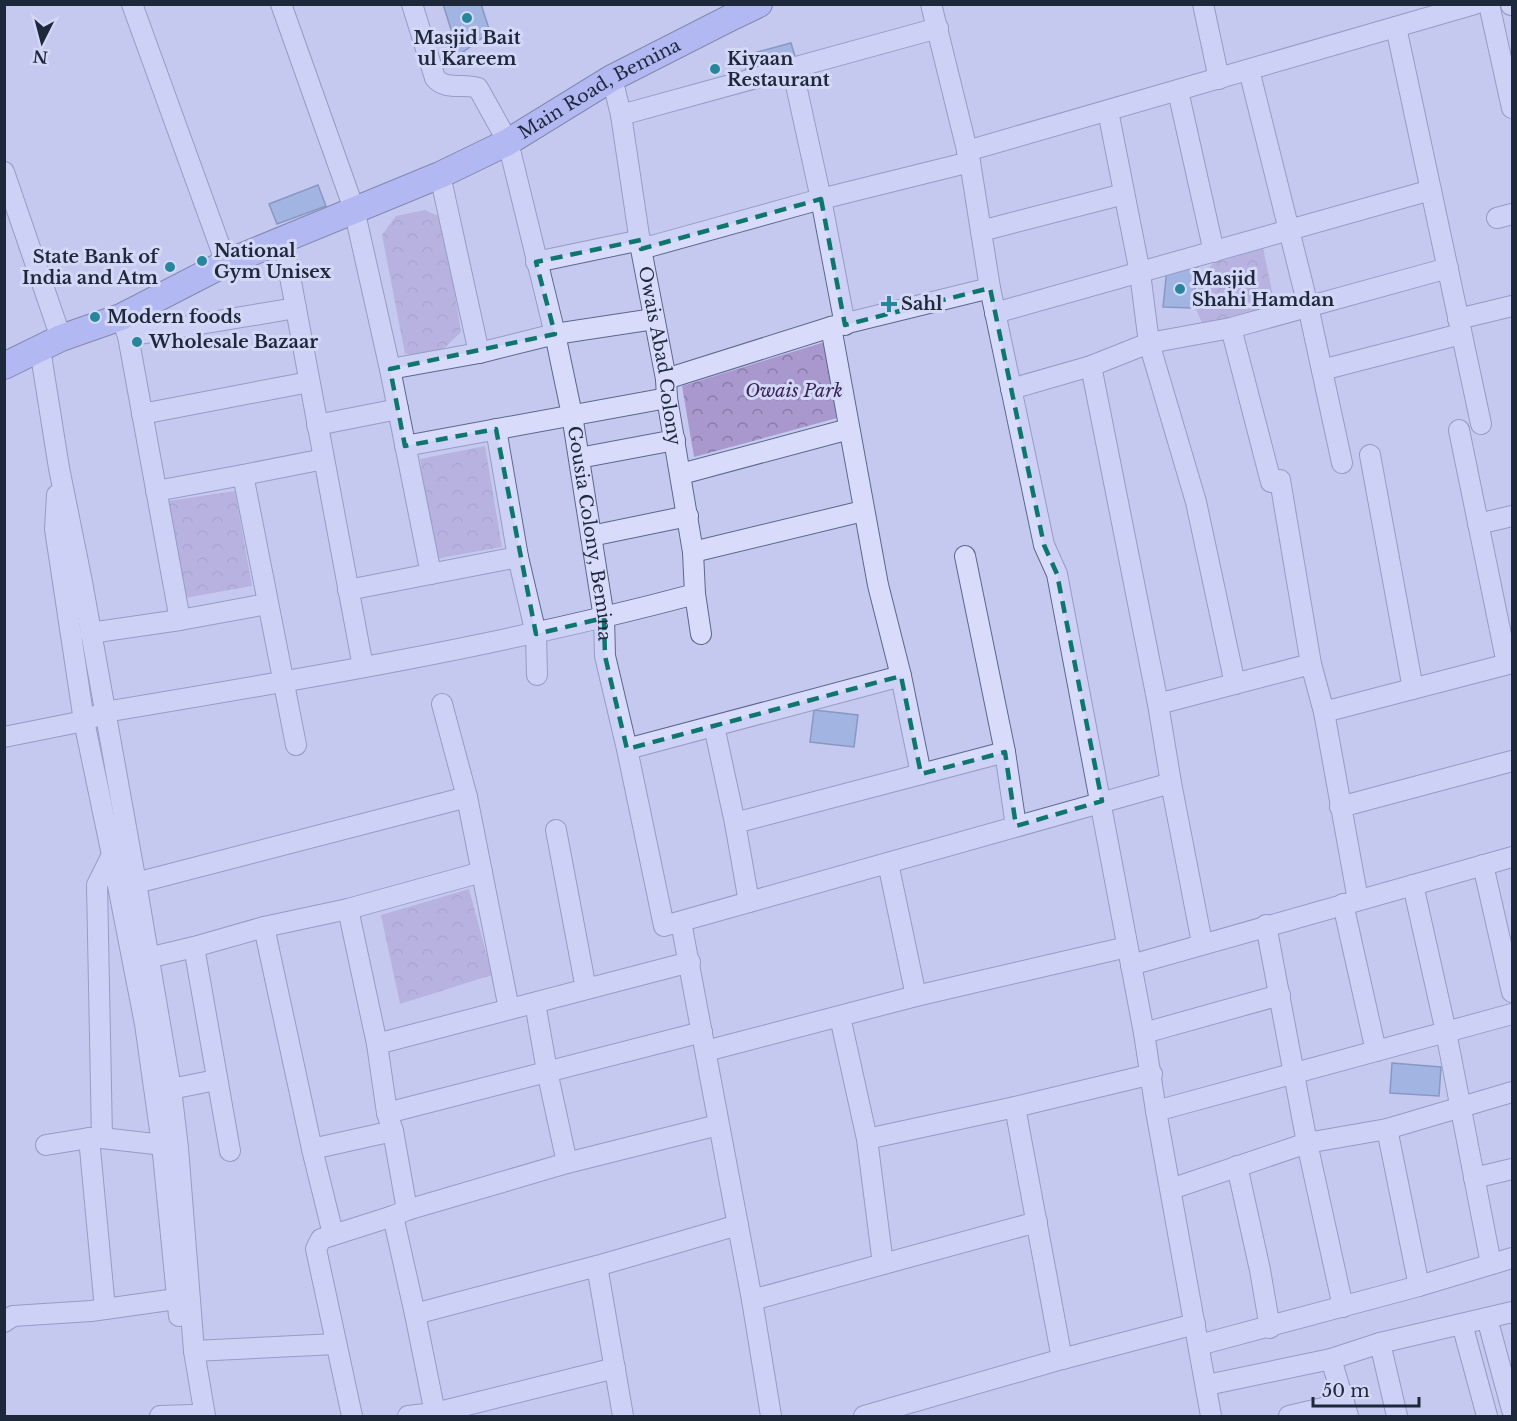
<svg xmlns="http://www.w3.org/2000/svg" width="1517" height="1421" font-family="'Libre Baskerville',serif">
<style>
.park{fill:url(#park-crowns)}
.building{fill:#799bcf;stroke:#3f5e8b;stroke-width:1.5}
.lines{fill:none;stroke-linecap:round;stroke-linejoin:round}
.minor-casing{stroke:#5a688b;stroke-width:22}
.major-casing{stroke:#2e3d59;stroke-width:28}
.minor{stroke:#d8dcfa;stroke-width:20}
.major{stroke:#9ca6f3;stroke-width:26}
.marked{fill:none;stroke:#0f766e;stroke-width:4.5;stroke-dasharray:12 8;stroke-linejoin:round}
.poi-dot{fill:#28869c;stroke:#d4d8f7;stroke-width:2}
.labels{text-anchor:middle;stroke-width:6;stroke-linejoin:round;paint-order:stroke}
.poi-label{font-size:18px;font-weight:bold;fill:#1e283b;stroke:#d4d8f7;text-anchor:start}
.street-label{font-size:18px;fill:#1e283b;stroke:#d4d8f7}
.park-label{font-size:18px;font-style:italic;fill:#3b2458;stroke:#d4d8f7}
</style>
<defs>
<pattern id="park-crowns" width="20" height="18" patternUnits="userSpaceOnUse" patternTransform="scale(1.5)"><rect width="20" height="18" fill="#a998ce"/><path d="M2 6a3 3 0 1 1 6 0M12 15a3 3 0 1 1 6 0" fill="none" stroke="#897ca8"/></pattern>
</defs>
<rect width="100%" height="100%" fill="#c5c9f0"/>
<path class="park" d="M425 210 443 218 461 332 437 355 405 354 382 235 396 216Z
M1263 248 1276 310 1205 330 1196 309 1199 283 1212 264Z
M828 341 837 418 694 457 682 386Z
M485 446 502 547 435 559 420 459Z
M235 491 252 586 185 598 168 501Z
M469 889 492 975 400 1004 381 915Z"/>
<path class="building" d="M443 4H481L490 32 459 55Z
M791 43 797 63 748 77 742 56Z
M318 185 326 206 277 224 269 204Z
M1198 261 1193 308 1163 307 1167 268Z
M814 710 858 715 854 747 810 742Z
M1392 1063 1441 1067 1439 1096 1390 1093Z"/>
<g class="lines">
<g class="minor-casing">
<g id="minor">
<path d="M132 4 226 263"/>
<path d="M281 4 354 209 390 369 431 574"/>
<path id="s1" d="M412 4 435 78C446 91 463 83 478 88L508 142 555 334 572 415 604 618 605 656 627 749 664 926 1171 783"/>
<path d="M931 4 970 162 990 288 1044 545 1057 574 1144 1033 1156 1111 1211 1416"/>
<path d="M1203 4 1219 79"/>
<path d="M1489 4 1512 108"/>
<path d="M1511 5 1512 4"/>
<path d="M1396 27 1481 424"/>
<path d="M792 67 821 199 845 325"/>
<path d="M1249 70 1308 306 1342 463"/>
<path id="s2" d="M612 78 621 115 641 249 666 379 667 398 693 552 695 594 701 634"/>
<path d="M1178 91 1214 252"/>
<path d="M1108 111 1140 273 1149 343 1196 502 1235 684"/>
<path d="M621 115 938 28"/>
<path d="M967 151 1475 4"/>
<path d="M4 172 61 338"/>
<path d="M440 175 479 353"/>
<path d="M1497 218 1512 214"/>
<path d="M981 231 1124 194"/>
<path d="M283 239 363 667"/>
<path d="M641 249 821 199 970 162"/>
<path d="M536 262 641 240"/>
<path d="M995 313 1431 190"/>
<path d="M121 317 128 336 180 620"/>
<path d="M1458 319 1512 306"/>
<path d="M831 327 878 585 901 676 921 774"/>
<path d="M1231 328 1271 482"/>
<path d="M128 336 296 308"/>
<path d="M40 349 59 468 82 582 136 883 171 1089 178 1148 194 1351 205 1416"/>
<path d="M1091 366 1158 704 1171 783 1202 943"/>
<path d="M390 369 479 353 555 334 654 319"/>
<path d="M1322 370 1461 334"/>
<path d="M666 379 831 327 990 288"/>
<path d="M1011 389 1091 366 1149 343 1231 328 1448 268"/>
<path d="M142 414 309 382"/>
<path d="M317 425 398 409"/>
<path d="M496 429 518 557 536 634 537 675"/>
<path d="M1459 430 1507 664"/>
<path d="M405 446 667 398"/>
<path d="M1370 455 1413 689"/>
<path d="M579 458 675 440"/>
<path d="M681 474 849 429"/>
<path d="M1280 480 1311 664 1324 712 1358 900"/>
<path d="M156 491 243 475"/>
<path d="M57 495 55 529 84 721 112 855 145 1024 162 1144 179 1316"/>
<path d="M1478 524 1512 516"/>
<path d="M591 536 688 516"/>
<path d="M693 552 863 511"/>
<path d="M965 556 1005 752 1016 826"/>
<path d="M348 590 518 557"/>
<path d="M90 633 180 620 267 604"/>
<path d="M442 704 467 797 509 1009"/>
<path d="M1158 704 1311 664"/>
<path d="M1324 712 1512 663"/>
<path d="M714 726 735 823 749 902"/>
<path d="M4 737 84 721 105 712C303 679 501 646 695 594"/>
<path d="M296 745 243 475 324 459"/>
<path d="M627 749 901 676"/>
<path d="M1340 807 1512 761"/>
<path d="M735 823 1005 752"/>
<path d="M556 830 586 989"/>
<path d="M888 863 916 996"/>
<path d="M1483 865 1512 992"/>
<path d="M136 883 467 797"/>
<path d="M1413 885 1446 1032 1491 1264"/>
<path d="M1343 904 1376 1051"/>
<path d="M348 909 377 1044 387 1113 393 1131 407 1210"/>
<path d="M681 922 752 1300 771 1416"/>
<path d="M1266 925 1307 1143 1343 1307"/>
<path d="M264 927 312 1149 333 1234"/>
<path d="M194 947 230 1151"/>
<path d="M135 961 194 947 264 927 348 909 482 872"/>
<path d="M1131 965 1512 857"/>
<path d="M535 1003 547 1071 567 1163"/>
<path d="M840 1017 867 1139 883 1264"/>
<path d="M1144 1033 1280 995"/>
<path d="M377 1044 690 962"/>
<path d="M706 1051 916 996 1127 947"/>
<path d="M171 1089 216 1080"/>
<path d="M1015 1107 1062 1359"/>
<path d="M1156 1111 1512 1014"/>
<path d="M387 1113 702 1032"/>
<path d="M1387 1129 1419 1286"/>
<path d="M102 1138 172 1146"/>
<path d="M867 1139 1015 1107 1152 1074"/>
<path d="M46 1145 89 1138"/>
<path d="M312 1149 393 1131"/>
<path d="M1237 1166 1260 1270 1270 1328"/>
<path d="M1474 1178 1512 1169"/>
<path d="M1171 1189 1307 1143 1387 1129 1512 1092"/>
<path d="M393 1216 415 1314 435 1413"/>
<path d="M597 1266 623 1416"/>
<path d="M752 1300 1037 1222"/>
<path d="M105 1309 89 1138H102L97 885 112 855"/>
<path d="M415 1314 597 1266 738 1225"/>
<path d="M1487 1318 1512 1410"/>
<path d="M4 1322 13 1316 91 1311 176 1299"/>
<path d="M1462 1324 1487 1416"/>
<path d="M1380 1343 1397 1416"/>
<path d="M1199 1345 1419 1286 1512 1258"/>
<path d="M194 1351 336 1344"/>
<path d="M1331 1359 1348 1416"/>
<path d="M1207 1385 1331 1359 1380 1343 1512 1312"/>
<path d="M160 1416 193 1415"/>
<path d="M352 1416 316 1249 321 1239 393 1216 407 1210 567 1163 718 1125"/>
<path d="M408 1416 435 1413 615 1368"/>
<path d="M864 1416 1062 1359 1195 1324"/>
<path d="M1289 1416 1344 1403"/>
</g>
</g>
<g class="major-casing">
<g id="major">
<path id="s3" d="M4 366 61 338 121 317 226 263 440 175 508 142 612 78 728 19 759 4"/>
</g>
</g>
<use href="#minor" class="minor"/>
<use href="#major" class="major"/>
</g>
<path d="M0 0H1517V1421H0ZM821 199 845 325 990 288 1044 545 1057 574 1102 801 1016 826 1005 752 921 774 901 676 627 749 605 656 604 618 536 634 496 429 405 446 390 369 555 334 536 262 641 240V249Z" fill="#c5c9f0" fill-opacity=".55" fill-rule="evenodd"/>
<path class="marked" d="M821 199 845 325 990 288 1044 545 1057 574 1102 801 1016 826 1005 752 921 774 901 676 627 749 605 656 604 618 536 634 496 429 405 446 390 369 555 334 536 262 641 240V249Z"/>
<g class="poi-dot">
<circle cx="467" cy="18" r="6"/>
<circle cx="715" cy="69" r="6"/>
<circle cx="202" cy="261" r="6"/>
<circle cx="170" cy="267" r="6"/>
<circle cx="1180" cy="289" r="6"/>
<path d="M886 295h6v6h6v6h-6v6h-6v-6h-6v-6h6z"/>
<circle cx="95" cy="317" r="6"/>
<circle cx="137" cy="342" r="6"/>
</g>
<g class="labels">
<g class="poi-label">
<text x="467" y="44" text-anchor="middle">Masjid Bait<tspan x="467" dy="21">ul Kareem</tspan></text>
<text x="727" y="65">Kiyaan<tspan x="727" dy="21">Restaurant</tspan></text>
<text x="214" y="257">National<tspan x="214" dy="21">Gym Unisex</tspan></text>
<text x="158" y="263" text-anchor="end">State Bank of<tspan x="158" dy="21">India and Atm</tspan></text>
<text x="1192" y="285">Masjid<tspan x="1192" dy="21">Shahi Hamdan</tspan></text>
<text x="901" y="310">Sahl</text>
<text x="107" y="323">Modern foods</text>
<text x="149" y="348">Wholesale Bazaar</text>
</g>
<g class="street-label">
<text dy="6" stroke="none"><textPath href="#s3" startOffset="658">Main Road, Bemina</textPath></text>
<text dy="6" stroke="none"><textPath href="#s2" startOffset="282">Owais Abad Colony</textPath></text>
<text dy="6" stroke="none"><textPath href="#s1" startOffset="585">Gousia Colony, Bemina</textPath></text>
</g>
<g class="park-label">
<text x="794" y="397">Owais Park</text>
</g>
</g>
<rect width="1517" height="1421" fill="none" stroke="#1e283b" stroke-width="12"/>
<g transform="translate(42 42) rotate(186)" stroke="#d4d8f7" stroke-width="4.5" paint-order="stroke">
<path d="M0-4.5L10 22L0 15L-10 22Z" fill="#1e283b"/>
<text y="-9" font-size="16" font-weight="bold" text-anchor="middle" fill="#1e283b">N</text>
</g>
<path d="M1313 1397v9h106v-9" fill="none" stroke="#1e283b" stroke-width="3"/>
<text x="1322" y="1397" font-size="18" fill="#1e283b" stroke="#d4d8f7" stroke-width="4.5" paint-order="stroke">50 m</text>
</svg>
